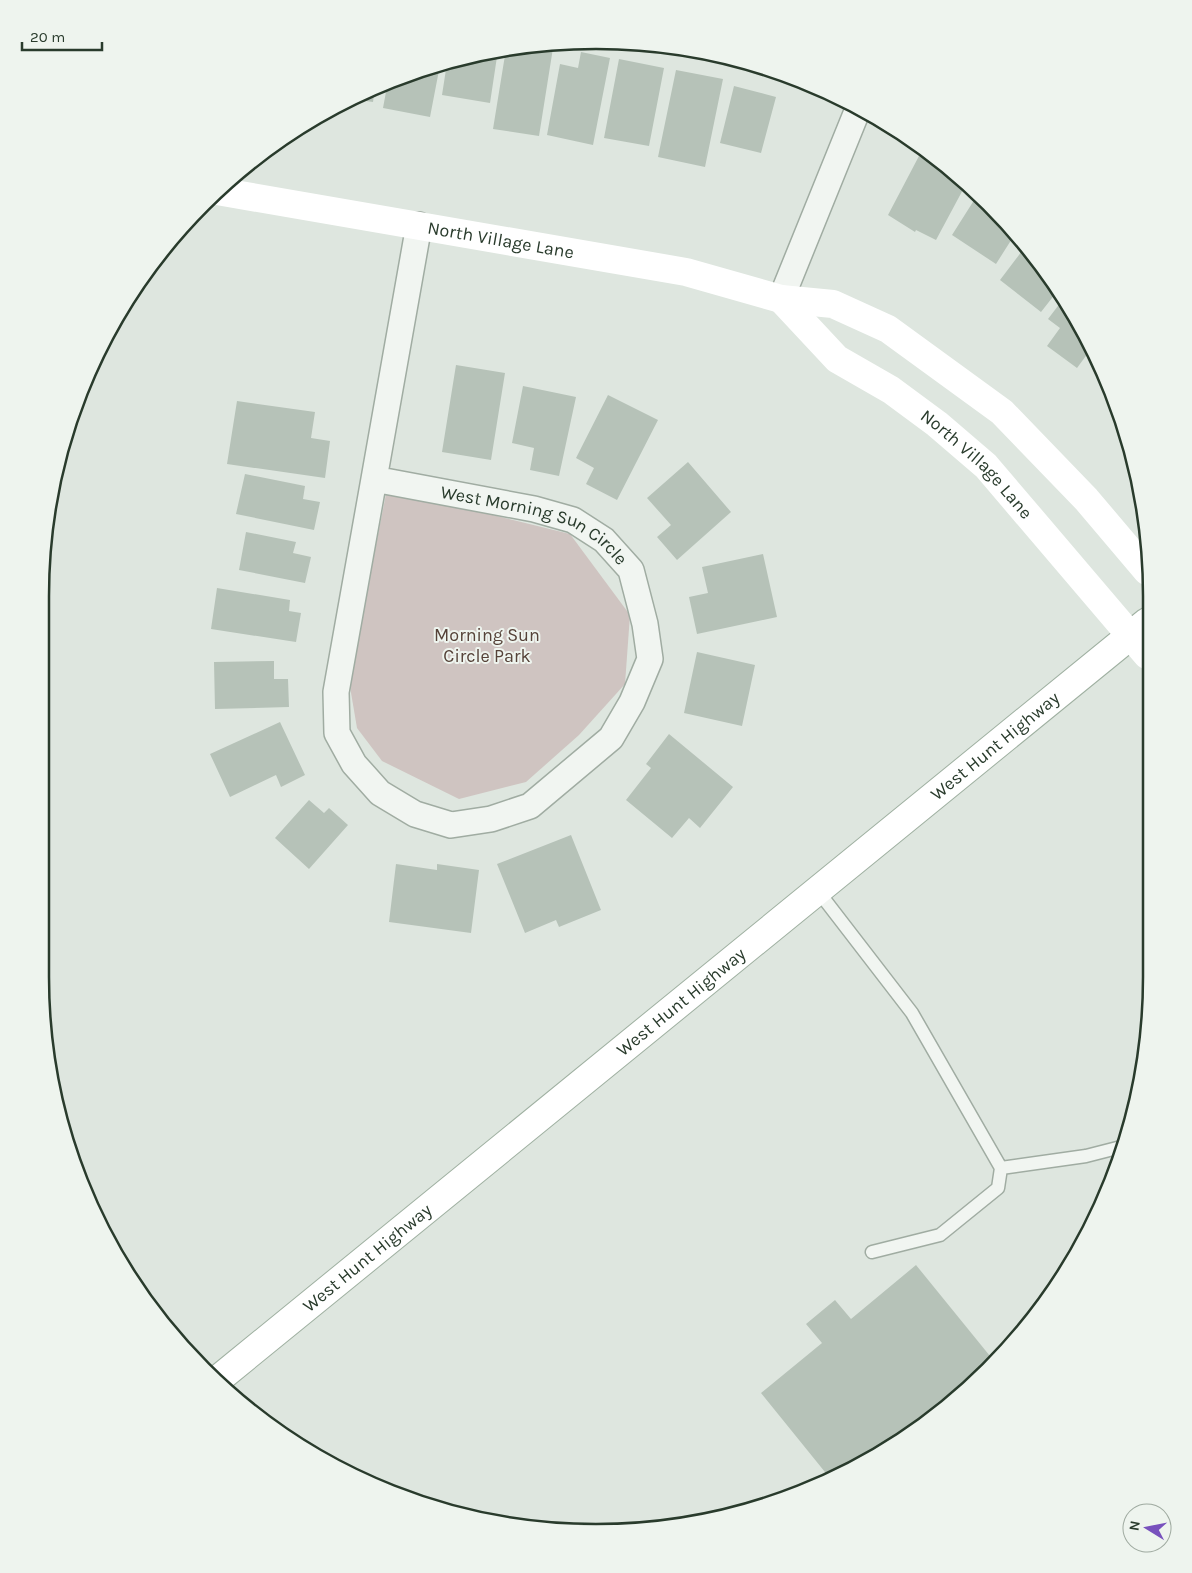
<svg xmlns="http://www.w3.org/2000/svg" width="1192" height="1573" font-family="Karla,sans-serif">
<style>
.green{fill:#cfc4c1}
.building{fill:#b6c2b8}
.lines{fill:none;stroke-linecap:round;stroke-linejoin:round}
.lane-casing{stroke:#a0aca2;stroke-width:15}
.street-casing{stroke:#a0aca2;stroke-width:28}
.primary-casing{stroke:#9fb0a1;stroke-width:30}
.lane{stroke:#f1f5f1;stroke-width:12}
.street{stroke:#f1f5f1;stroke-width:25}
.secondary{stroke:#fff;stroke-width:28}
.primary{stroke:#fff;stroke-width:28}
.labels{text-anchor:middle;stroke-width:4;stroke-linejoin:round;paint-order:stroke}
.street-label{font-size:18px;fill:#293b2c;stroke:#eef4ee}
.park-label{font-size:18px;fill:#554238;stroke:#eef4ee}
.rim{fill:none;stroke:#293b2c;stroke-width:2.5}
</style>
<rect width="100%" height="100%" fill="#dee6df"/>
<path class="green" d="M387 489 570 534 630 615 625 684 579 735 526 782 459 799 382 761 357 728 349 681Z"/>
<path class="building" d="M540 46 553 48 539 136 493 129 506 49Z
M498 50 490 103 442 95 447 63Z
M581 52 610 58 593 145 547 135 560 64 578 68Z
M619 59 664 68 649 146 604 138Z
M440 65 430 117 383 108 388 81Z
M676 70 723 79 705 167 658 157Z
M734 86 776 97 761 153 720 143Z
M375 87 373 102 352 99 359 95Z
M919 156 966 184 936 240 916 230 915 232 888 215Z
M978 194 989 203 1015 234 996 264 952 235Z
M1025 247 1059 289 1041 312 1000 280Z
M1064 298 1091 349 1077 368 1047 346 1060 328 1048 319Z
M456 365 505 373 491 460 442 452Z
M523 386 576 397 559 476 530 470 534 448 512 443Z
M608 395 658 420 617 500 586 484 594 468 576 458Z
M237 401 315 412 311 438 330 441 325 478 227 464Z
M688 462 731 512 677 560 657 537 671 525 647 498Z
M245 474 305 486 303 499 320 502 314 530 236 514Z
M246 532 296 542 293 553 311 557 305 583 239 570Z
M763 554 777 617 697 634 689 597 708 593 702 567Z
M217 588 290 600 289 611 301 613 296 642 211 629Z
M697 652 755 665 742 726 684 713Z
M274 661V679H288L289 707 215 709 214 662Z
M280 722 305 775 281 787 276 775 230 797 210 754Z
M669 734 733 787 700 828 689 818 672 838 626 800 651 768 646 764Z
M309 800 324 813 329 808 348 825 309 869 275 838Z
M571 835 601 910 559 927 556 920 525 933 497 864Z
M396 864 437 870V864L479 870 471 933 389 922Z
M916 1265 994 1361 905 1439 829 1477 761 1393 822 1343 806 1324 835 1300 851 1319Z"/>
<g class="lines">
<g class="lane-casing">
<path id="lane" d="M818 891 912 1013 1001 1168 998 1188 940 1235 872 1252
M1001 1168 1086 1156 1125 1146"/>
</g>
<g class="street-casing">
<g id="street">
<path d="M781 299 858 109"/>
<path id="s1" d="M374 479 534 509 573 520 604 540 631 570 645 624 650 659 632 702 611 738 530 806 491 819 451 825 415 814 380 793 354 764 337 733 336 692 374 479 419 225"/>
</g>
</g>
<g class="primary-casing">
<g id="primary">
<path id="s4" d="M216 1381 1147 622"/>
</g>
</g>
<use href="#lane" class="lane"/>
<use href="#street" class="street"/>
<g class="secondary">
<path id="s2" d="M217 191 686 272 781 299 833 304 888 329 1002 412 1086 499 1147 571"/>
<path id="s3" d="M781 299 837 359 891 390 937 424 986 466 1147 655"/>
</g>
<use href="#primary" class="primary"/>
</g>
<g class="labels">
<g class="street-label">
<text dy="6" stroke="none"><textPath href="#s2" startOffset="288">North Village Lane</textPath></text>
<text dy="6" stroke="none"><textPath href="#s3" startOffset="258">North Village Lane</textPath></text>
<text dy="6" stroke="none"><textPath href="#s1" startOffset="169">West Morning Sun Circle</textPath></text>
<text dy="6" stroke="none"><textPath href="#s4" startOffset="1005">West Hunt Highway</textPath></text>
<text dy="6" stroke="none"><textPath href="#s4" startOffset="600">West Hunt Highway</textPath></text>
<text dy="6" stroke="none"><textPath href="#s4" startOffset="195">West Hunt Highway</textPath></text>
</g>
<g class="park-label">
<text x="487" y="641">Morning Sun<tspan x="487" dy="21">Circle Park</tspan></text>
</g>
</g>
<path d="M0 0H1192V1573H0ZM596 49H596A547 547 0 0 1 1143 596V977A547 547 0 0 1 596 1524H596A547 547 0 0 1 49 977V596A547 547 0 0 1 596 49Z" fill="#eef4ee" fill-rule="evenodd"/>
<path class="rim" d="M596 49H596A547 547 0 0 1 1143 596V977A547 547 0 0 1 596 1524H596A547 547 0 0 1 49 977V596A547 547 0 0 1 596 49Z"/>
<g transform="translate(1147 1528) rotate(280)"><circle r="24" fill="#eef4ee" stroke="#9faaa0"/>
<path d="M0-4L9 19L0 12L-9 19Z" fill="#7851bd"/>
<text y="-8" font-size="14" font-weight="bold" text-anchor="middle" fill="#293b2c">N</text>
</g>
<path d="M22 42v8h80v-8" fill="none" stroke="#293b2c" stroke-width="2.5"/>
<text x="30" y="42" font-size="15" fill="#293b2c" stroke="#eef4ee" stroke-width="4" paint-order="stroke">20 m</text>
</svg>
